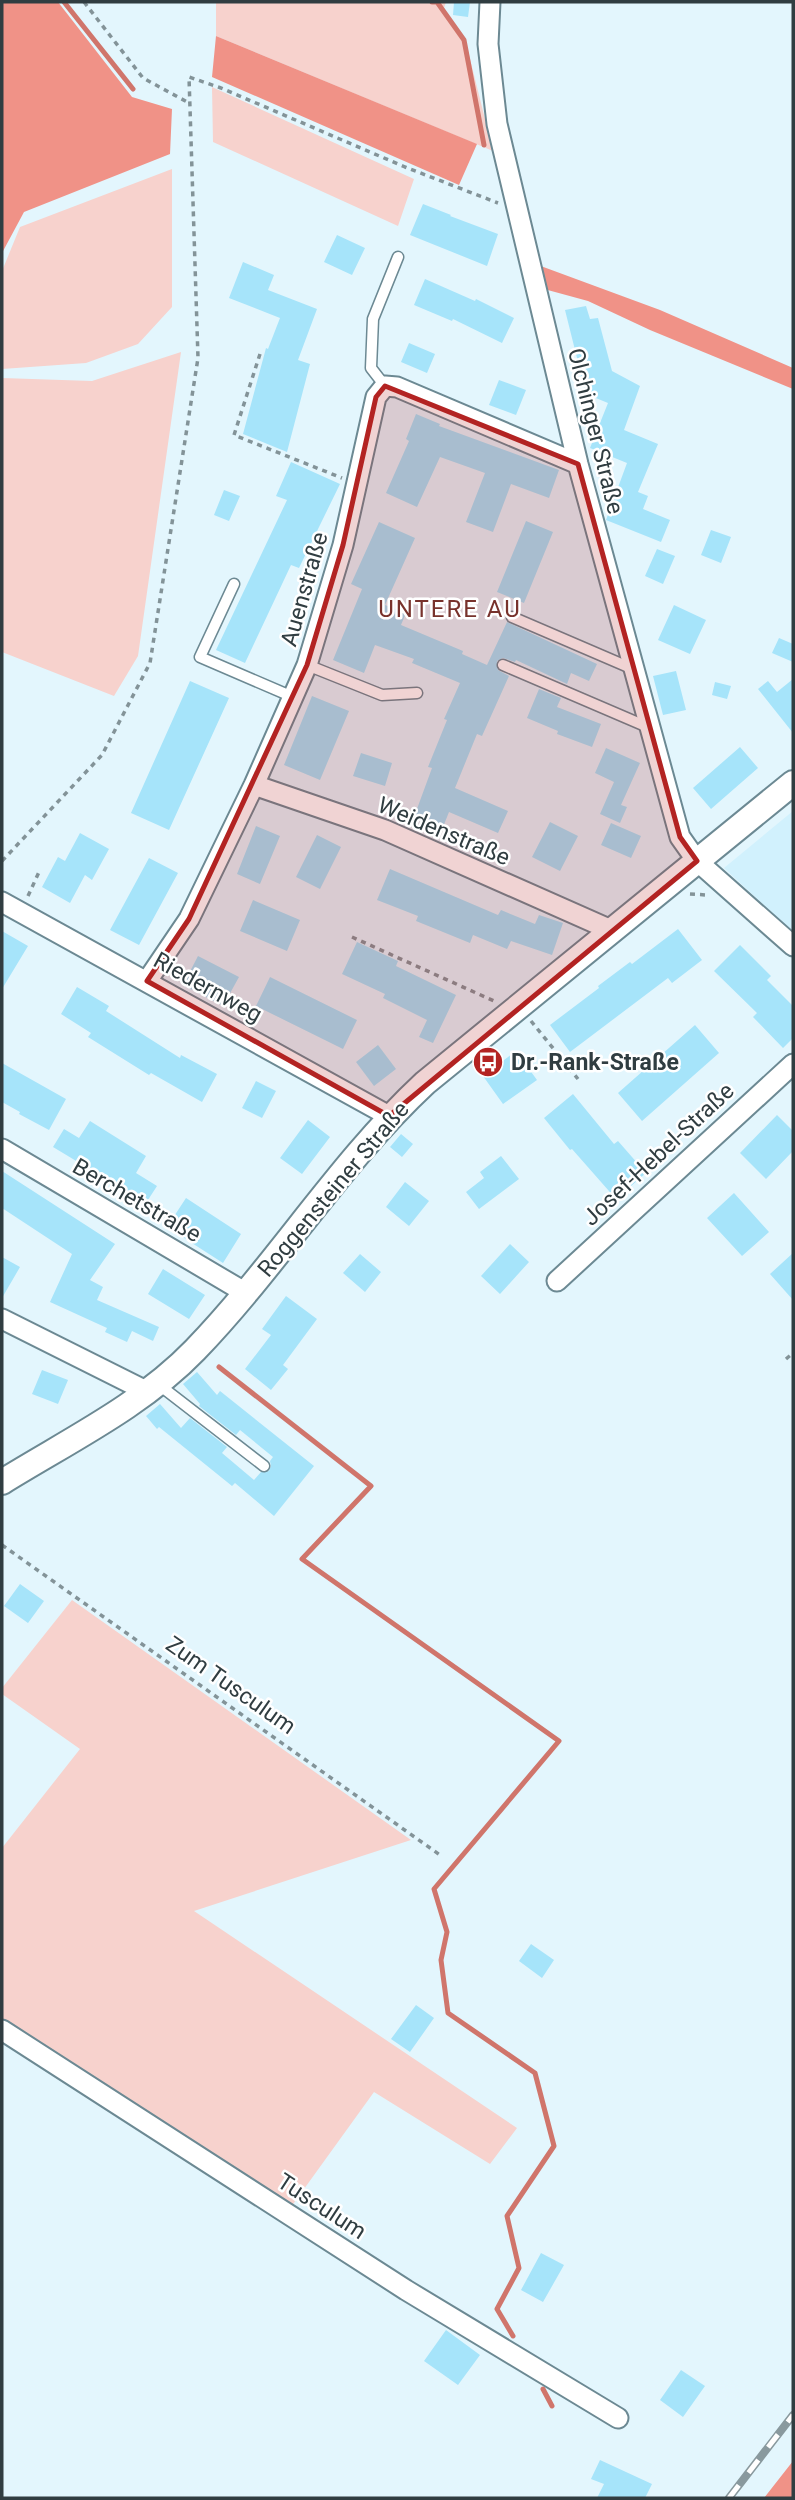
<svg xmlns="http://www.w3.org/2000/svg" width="795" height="2500" font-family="Roboto,sans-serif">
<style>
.built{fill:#d1f1fd}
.green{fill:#f7d2cd}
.forest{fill:#f09287}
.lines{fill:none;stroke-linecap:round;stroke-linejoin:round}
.stream{stroke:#d0756b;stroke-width:5}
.building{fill:#a6e4fa}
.service-casing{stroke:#6c8993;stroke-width:13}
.minor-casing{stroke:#6c8993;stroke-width:23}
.tertiary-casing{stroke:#6c8993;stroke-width:28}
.path{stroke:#839398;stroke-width:3.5;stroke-dasharray:5 5;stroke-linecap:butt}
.service{stroke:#fff;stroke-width:10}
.minor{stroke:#fff;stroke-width:19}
.tertiary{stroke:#fff;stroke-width:24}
.rail-casing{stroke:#89999e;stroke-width:8}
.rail{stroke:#fff;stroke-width:5;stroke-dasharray:16;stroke-linecap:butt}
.marked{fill:#b32322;fill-opacity:0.2;stroke:#b32322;stroke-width:5;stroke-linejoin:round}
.labels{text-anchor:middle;stroke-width:5;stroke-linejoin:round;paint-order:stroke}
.street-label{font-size:23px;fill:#303d41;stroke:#fff}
.poi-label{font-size:23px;font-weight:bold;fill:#303d41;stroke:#fff;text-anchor:start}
.neighbourhood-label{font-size:24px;letter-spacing:2px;fill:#78322c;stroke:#fff}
</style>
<rect width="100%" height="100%" fill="#e3f6fd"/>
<path class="built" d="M793 811V932L724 868Z"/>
<path class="green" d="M216 2H446L444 8 466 43 493 151 216 36Z
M212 87 414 179 398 226 213 142Z
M172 169V307L138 344 86 363 2 369V271L20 227Z
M181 352 138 656 114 696 2 652V378L92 381Z
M72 1600 411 1840 194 1911 517 2128 490 2164 374 2092 291 2207 2 2022V1848L80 1749 2 1694V1688Z"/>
<path class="forest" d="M2 2H58L132 97 172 109 170 154 24 212 2 253Z
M216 36 477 144 459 185 212 77Z
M538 265 660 310 793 368V389L650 330 588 301 544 289Z
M793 2461V2498H764Z"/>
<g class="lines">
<path class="stream" d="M64 2 133 89
M432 2H437L464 40 484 145
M219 1367 371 1486 302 1559 559 1741 434 1889 447 1932 441 1960 448 2013 535 2073 554 2146 507 2216 519 2268 497 2309 513 2336
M543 2389 552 2406"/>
</g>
<path class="building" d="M454 2H470L468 17 453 15Z
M423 204 451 215 450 216 498 234 487 266 410 235Z
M337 235 365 248 352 275 324 262Z
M243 262 274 275 268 290 317 309 298 360 310 364 287 452 243 434 266 348 268 349 280 318 229 298Z
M425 279 475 301 476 299 514 318 502 343 453 319 452 321 414 305Z
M586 306 590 319 598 318 612 371 640 386 624 430 658 444 638 492 648 496 643 509 670 520 661 542 606 520 627 463 590 448 608 403 586 394 565 310Z
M409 343 435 354 427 373 401 362Z
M499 380 526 390 516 415 489 405Z
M416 414 440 424 439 426 559 470 549 498 511 484 493 532 466 522 485 473 440 457 417 507 386 493 409 441 406 439Z
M291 462 340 484 299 568 291 565 245 663 216 650 287 500 276 496Z
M224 490 240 496 229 521 214 515Z
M526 521 553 532 524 603 497 592Z
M379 522 415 538 385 605 406 613 401 625 463 651 462 654 487 665 507 622 597 664 589 681 571 673 567 684 516 660 515 662 503 658 497 661 498 670 509 676 482 736 477 734 455 788 508 811 498 833 449 812 443 827 414 817 432 768 428 767 447 720 444 719 460 683 412 663 414 659 375 645 364 673 333 660 362 589 351 584Z
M711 530 731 537 721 563 701 555Z
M657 549 675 556 663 584 645 576Z
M674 605 706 620 690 654 658 640Z
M779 638 793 644V662L772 653Z
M676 671 686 710 663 715 653 676Z
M793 679V733L758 689 768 681 777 692Z
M190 681 229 698 169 830 131 813Z
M715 682 731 686 727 699 712 695Z
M539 689 561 698 557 707 601 724 592 747 557 734 558 731 527 718Z
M312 696 349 711 320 780 284 765Z
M740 747 758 768 711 809 693 788Z
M606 748 640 763 621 805 627 807 620 823 600 814 614 782 595 773Z
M361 753 392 763 385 786 353 776Z
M550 822 578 836 560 871 532 857Z
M611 823 641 836 631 858 601 845Z
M256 826 280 836 260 884 237 874Z
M80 833 109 849 92 880 85 875 70 903 42 887 58 857 65 861Z
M317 835 341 847 320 889 296 877Z
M149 858 178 873 139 945 110 930Z
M390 869 498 915 501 910 535 924 539 915 563 923 552 955 511 941 507 949 473 935 470 943 416 921 418 916 377 900Z
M253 900 300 920 287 951 240 931Z
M678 929 702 960 672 983 668 978 570 1052 550 1025 599 988 598 986 630 962 632 964Z
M2 931 28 946 2 989Z
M357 942 398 961 396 966 456 995 433 1043 419 1037 427 1020 383 998 385 994 342 974Z
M740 945 771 976 767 980 793 1006V1038L783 1048 753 1017 757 1013 714 971Z
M198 956 239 977 223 1006 183 985Z
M270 977 357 1020 343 1049 256 1006Z
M77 987 109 1006 106 1011 180 1058 181 1055 217 1074 202 1102 151 1073 149 1075 88 1037 91 1033 61 1014Z
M695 1025 719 1053 642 1121 618 1093Z
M378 1045 396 1069 374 1086 356 1062Z
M516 1051 537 1080 503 1104 483 1076Z
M2 1063 66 1099 49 1130 19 1114 20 1112 2 1102Z
M256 1081 276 1091 262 1118 242 1108Z
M573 1094 614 1144 618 1141 646 1173 616 1199 572 1149 570 1150 544 1118Z
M777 1115 793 1131V1151L766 1179 740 1153Z
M308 1120 330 1137 302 1174 280 1158Z
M90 1121 146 1156 136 1173 157 1186 146 1203 53 1147 64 1129 79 1138Z
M401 1134 413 1144 402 1157 390 1147Z
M501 1156 519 1179 479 1209 466 1192 484 1178 480 1172Z
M2 1171 115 1244 90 1280 103 1287 97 1300 159 1327 153 1341 132 1331 127 1342 105 1332 107 1328 50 1302 72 1254 2 1208Z
M405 1182 429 1201 409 1226 386 1207Z
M734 1193 769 1232 742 1256 707 1218Z
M186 1198 241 1234 223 1263 167 1227Z
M510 1244 529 1262 500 1294 481 1276Z
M793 1253V1300L770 1274Z
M360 1254 381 1272 365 1292 343 1273Z
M2 1257 20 1267 2 1298Z
M163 1269 205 1295 189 1319 148 1294Z
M286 1296 317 1319 283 1365 288 1369 271 1390 245 1369 271 1335 262 1329Z
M42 1370 68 1380 58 1404 32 1394Z
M197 1372 217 1395 220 1391 314 1466 274 1516 235 1483 232 1486 159 1427 157 1429 146 1416 160 1404 181 1428 190 1418 227 1447 222 1453 254 1480 261 1472 269 1471 271 1466 270 1461 273 1457 240 1430 236 1435 199 1406 200 1404 183 1384Z
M20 1584 44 1601 28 1623 4 1606Z
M531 1944 554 1960 542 1978 519 1961Z
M416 2005 434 2018 410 2052 391 2039Z
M541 2253 564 2265 543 2302 521 2290Z
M446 2330 480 2355 458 2385 424 2361Z
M681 2370 705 2386 683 2417 660 2400Z
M600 2460 652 2484 645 2498H597L604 2484 591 2479Z"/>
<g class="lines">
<g class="service-casing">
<path id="service" d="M385 386 371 368 373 319 398 257
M234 584 200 657 293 697
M512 617 633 669
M307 665 382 695 417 693
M503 665 650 728
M158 1384 264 1466"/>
</g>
<g class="minor-casing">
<path id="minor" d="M490 2 488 44 497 124 578 464 680 837 697 861 793 946
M254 785 385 830 611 930
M2 902 389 1116
M147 981 189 919 254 785 307 665 343 545 376 397 385 386 397 387 578 464
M2 1149 246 1293
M557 1281 793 1064
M2 1319 148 1392
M2 2030 406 2290 618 2418"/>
</g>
<g class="tertiary-casing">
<path id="tertiary" d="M2 1482C68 1441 141 1406 195 1350 277 1265 339 1163 425 1083L793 783"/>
</g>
<path class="path" d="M84 2 143 78 189 103
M260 354 234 435 342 478
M2 861 102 755 150 663 198 358 189 77 221 88 405 167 498 203
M690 894 707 895
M28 896 39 872
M352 937 494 1001
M531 1021 578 1079
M786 1359 793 1353
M2 1545 440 1855"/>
<use href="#service" class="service"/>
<use href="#minor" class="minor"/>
<use href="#tertiary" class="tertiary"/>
<g class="rail-casing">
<path id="rail" d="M729 2498 793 2415"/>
</g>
<use href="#rail" class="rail"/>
</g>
<path class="marked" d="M385 386 578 464 680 837 697 861 389 1116 147 981 189 919 307 665 343 545 376 397Z"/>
<defs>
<g id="bus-disc" transform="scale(1.575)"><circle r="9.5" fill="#b32322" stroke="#fff"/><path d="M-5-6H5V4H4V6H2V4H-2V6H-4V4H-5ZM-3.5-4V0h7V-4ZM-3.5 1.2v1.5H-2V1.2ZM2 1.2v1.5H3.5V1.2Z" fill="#fff"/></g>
</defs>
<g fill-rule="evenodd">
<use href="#bus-disc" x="488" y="1062"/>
</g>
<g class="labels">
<g class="street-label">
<text transform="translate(596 431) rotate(76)" y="8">Olchinger Straße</text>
<text transform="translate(304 589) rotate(-74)" y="8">Auenstraße</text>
<text transform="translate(444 831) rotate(23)" y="8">Weidenstraße</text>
<text transform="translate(208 987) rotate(29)" y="8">Riedernweg</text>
<text transform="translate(658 1154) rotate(-43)" y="8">Josef-Hebel-Straße</text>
<text transform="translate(333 1189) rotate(-50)" y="8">Roggensteiner Straße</text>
<text transform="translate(137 1200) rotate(30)" y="8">Berchetstraße</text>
<text transform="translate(231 1685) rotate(35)" y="8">Zum Tusculum</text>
<text transform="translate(322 2206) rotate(33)" y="8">Tusculum</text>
</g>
<g class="poi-label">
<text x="511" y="1070">Dr.-Rank-Straße</text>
</g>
<g class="neighbourhood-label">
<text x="450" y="617">UNTERE AU</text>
</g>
</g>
<rect width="795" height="2500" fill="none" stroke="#303d41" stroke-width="7"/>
</svg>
